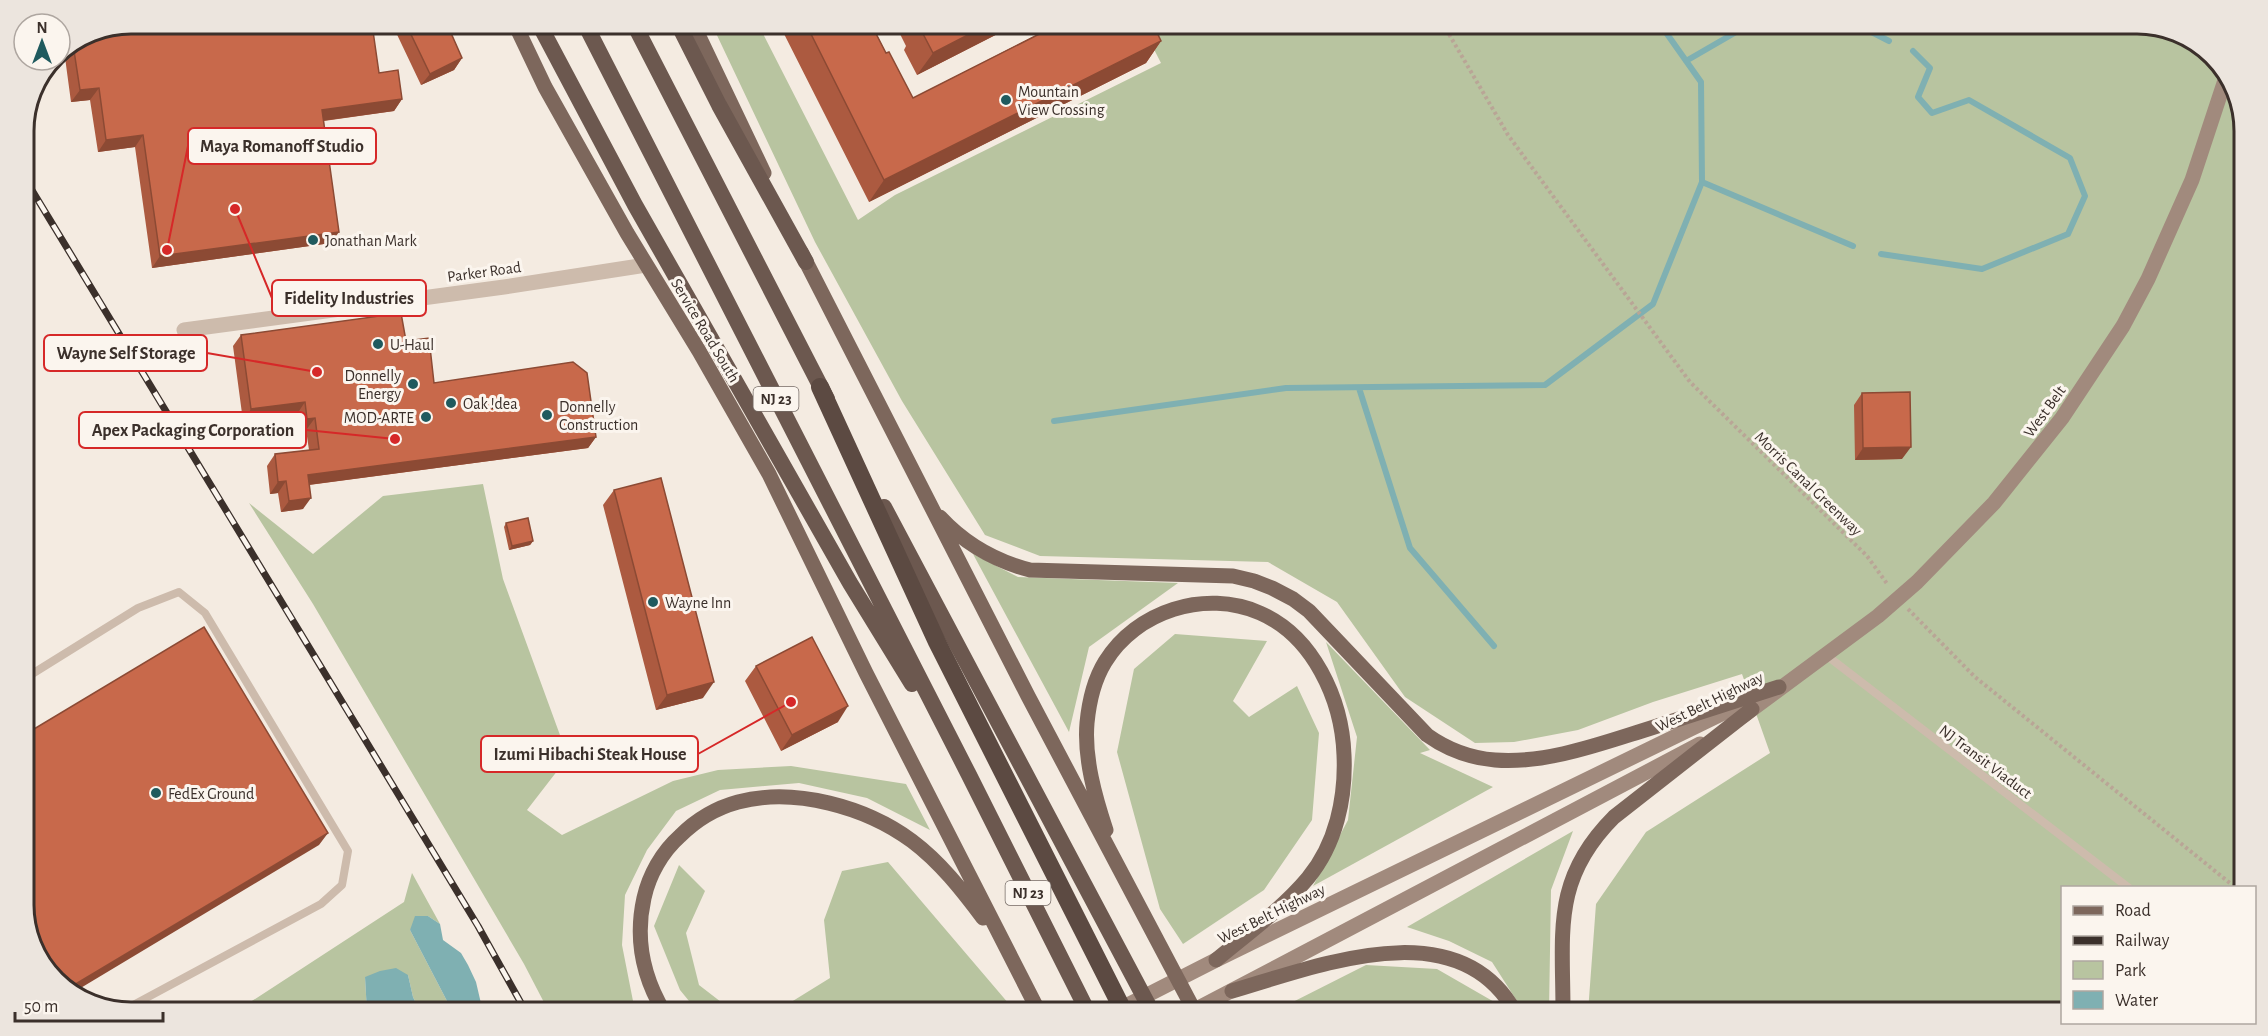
<svg xmlns="http://www.w3.org/2000/svg" width="2268" height="1036" font-family="'Alegreya Sans',sans-serif">
<style>
.green{fill:#b8c4a0}
.water{fill:#7fb0b2}
.lines{fill:none;stroke-linecap:round;stroke-linejoin:round}
.stream{stroke:#7fb0b2;stroke-width:6}
.path{stroke:#b9a596;stroke-width:4;stroke-dasharray:3 3;stroke-linecap:butt}
.service{stroke:#cdbbac;stroke-width:8}
.minor{stroke:#cdbbac;stroke-width:15}
.secondary{stroke:#a18a7d;stroke-width:15}
.primary{stroke:#7d675c;stroke-width:15}
.trunk{stroke:#6c584f;stroke-width:16}
.motorway{stroke:#5c4a42;stroke-width:18}
.rail-casing{stroke:#3b302b;stroke-width:7}
.rail{stroke:#fbf5ee;stroke-width:4.5;stroke-dasharray:14;stroke-linecap:butt}
.wall{fill:#ac5a40}
.shaded-wall{fill:#8c4a34}
.building{fill:#c8694b;stroke:#8c4a34;stroke-width:1.5}
.poi-dot{fill:#1f5a5e;stroke:#fbf5ee;stroke-width:2}
.labels{text-anchor:middle;stroke-width:6;stroke-linejoin:round;paint-order:stroke}
.shield{fill:#fbf5ee;stroke:#756b66;stroke-width:1.5}
.shield-label{font-size:15px;font-weight:bold;fill:#3b302b}
.poi-label{font-size:16px;fill:#3b302b;stroke:#fbf5ee;text-anchor:start}
.street-label{font-size:16px;fill:#3b302b;stroke:#fbf5ee}
.rim{fill:none;stroke:#3b302b;stroke-width:3}
.leader{fill:none;stroke:#d62828;stroke-width:2}
.callout-dot{fill:#d62828;stroke:#fbf5ee;stroke-width:2}
.callout{fill:#fbf5ee;stroke:#d62828;stroke-width:2}
.callout-label{font-size:18px;text-anchor:middle;font-weight:bold;fill:#3b302b}
</style>
<rect width="100%" height="100%" fill="#f4ebe1"/>
<path class="green" d="M731 24H758L858 220 895 195 1161 63 1141 24H2137L2178 32 2226 71 2244 125V887L2062 888V1012H1588L1596 904 1646 832 1770 753 1742 674 1653 702 1578 730 1514 742 1475 743 1405 697 1337 602 1268 562 1040 556 985 535 902 401 815 242 714 29Z
M483 484 503 579 568 757 527 810 562 835 673 781 718 770 791 766 906 784 930 830 867 798 799 783 720 790 676 811 647 850 625 895 622 945 633 1001 641 1012H549L524 964 313 604 249 503 313 554 383 496Z
M973 554 1018 577 1178 583 1089 647 1069 732Z
M1175 634 1267 641 1233 701 1249 717 1297 686 1319 733 1312 820 1264 890 1183 944 1160 909 1117 752 1134 669Z
M1326 642 1430 750 1420 753 1493 787 1313 886 1348 820 1357 737Z
M1573 831 1551 890 1549 1012H1524L1492 962 1449 941 1407 927Z
M888 862 1009 1004 999 1012H775L830 978 824 920 842 871Z
M679 865 705 891 686 933 699 985 734 1012H698L680 990 654 926Z
M412 873 440 924 428 916 410 930 447 1001 446 1012H420L413 997 408 975 365 977 367 1012H235L404 902Z
M1366 965 1437 969 1503 1007 1504 1012H1273Z"/>
<path class="water" d="M415 916H428L440 924 443 940 461 953 468 965 476 982 483 1012H446L447 1001 410 930Z
M396 968 408 975 413 997 420 1012H367L365 977 380 971Z"/>
<g class="lines">
<path class="stream" d="M1856 24 1889 41
M1686 61 1750 24
M1702 182 1853 246
M1881 254 1982 269 2068 234 2085 196 2070 158 1969 100 1932 113 1918 97 1930 68 1913 51
M1359 388 1410 548 1494 646
M1054 421 1286 388 1545 385 1653 304 1702 182 1701 82 1660 24"/>
<path class="path" d="M1443 24 1508 135 1690 382 1867 556 1888 585
M1908 609 1975 677 2236 888"/>
<path class="service" d="M1826 655 2129 888
M24 679 138 608 179 592 205 613 348 851 342 885 321 904 124 1010"/>
<path class="minor" d="M184 330 504 287 646 265"/>
<path class="secondary" d="M1743 716 1878 616 1917 582 1994 503 2062 418 2123 326 2148 279 2192 180 2227 74
M1114 1012 1216 960 1746 702
M1191 1012 1700 744"/>
<path class="primary" d="M515 24 545 87 627 233 699 351 769 474 866 673 1039 1012
M693 24 764 173
M801 252 1028 696 1195 1012
M940 517C965 544 995 561 1030 570L1233 576 1254 581 1272 588 1293 599 1309 611 1427 735C1448 750 1470 758 1495 760 1546 764 1600 744 1648 729 1691 715 1735 701 1779 687
M1106 830C1095 797 1084 758 1087 723 1089 702 1094 680 1105 662 1136 611 1205 589 1260 613 1313 636 1342 699 1344 755 1346 798 1336 844 1308 878 1282 909 1247 934 1216 960
M1232 991C1318 966 1458 909 1515 1012
M664 1012C643 977 635 938 644 898 649 875 662 852 680 836 696 820 716 808 738 802 795 787 866 807 912 841 940 862 962 890 983 918
M1563 1012C1563 931 1552 879 1614 817L1752 709"/>
<path class="trunk" d="M539 24 635 205 850 583 912 684
M585 24 968 773 1088 1012
M634 24 827 399
M678 24 719 105 806 262
M884 507 1152 1012"/>
<path class="motorway" d="M820 387 937 642 1124 1012"/>
<g class="rail-casing">
<path id="rail" d="M24 177 478 926 526 1012"/>
</g>
<use href="#rail" class="rail"/>
</g>
<path class="wall" d="M392 24H447L462 58 454 70 421 85Z
M779 24H878L873 27 886 53 913 98 1050 28 1048 24H1153L1161 41 1146 63 869 202Z
M895 24H1017L917 75 904 50 906 46Z
M90 32 379 73 402 99 394 111 324 121 331 243 152 268 135 147 98 152 90 100 71 102 64 50Z
M241 335 406 341 434 383 596 437 588 448 309 485 303 509 281 512 278 493 270 494 267 466 275 454 309 450 306 430 299 431 297 414 243 421 233 346Z
M1862 393 1902 459 1855 460 1854 405Z
M614 490 703 698 656 710 603 505Z
M506 523 533 541 530 545 509 550 504 527Z
M756 666 838 722 781 751 745 681Z"/>
<path class="shaded-wall" d="M989 24H1017L917 75 933 53Z
M1161 41 1146 63 869 202 884 180Z
M462 58 454 70 421 85 430 74Z
M99 88 90 100 71 102 80 90Z
M402 99 394 111 314 122 322 110Z
M143 135 135 147 98 152 106 140Z
M339 232 331 243 152 268 160 256Z
M305 402 297 414 243 421 251 409Z
M315 418 306 430 299 431 307 419Z
M596 437 588 448 300 486 308 475Z
M1911 447 1902 459 1855 460 1863 448Z
M286 481 278 493 270 494 278 482Z
M311 498 303 509 281 512 289 501Z
M533 541 530 545 509 550 512 546Z
M714 682 703 698 656 710 667 695Z
M848 706 838 722 781 751 792 735Z
M328 833 319 845 74 992 69 988Z"/>
<path class="building" d="M131 24H372L379 73 398 70 402 99 322 110 339 232 160 256 143 135 106 140 99 88 80 90 73 44 90 32Z
M406 24H447L462 58 430 74Z
M806 24H871L886 53 889 52 913 98 1059 24H1153L1161 41 884 180Z
M922 24H989L933 53 920 28 923 26Z
M401 313 406 341 429 338 434 383 573 362 587 373 596 437 308 475 311 498 289 501 286 481 278 482 275 454 319 449 315 418 307 419 305 402 251 409 241 335Z
M1910 392 1911 447 1863 448 1862 393Z
M661 478 714 682 667 695 614 490Z
M528 518 533 541 512 546 506 523Z
M204 627 328 833 69 988 46 970 24 912V735Z
M812 637 848 706 792 735 756 666Z"/>
<g class="poi-dot">
<circle cx="1006" cy="100" r="6"/>
<circle cx="313" cy="240" r="6"/>
<circle cx="378" cy="344" r="6"/>
<circle cx="413" cy="384" r="6"/>
<circle cx="451" cy="403" r="6"/>
<circle cx="547" cy="415" r="6"/>
<circle cx="426" cy="417" r="6"/>
<circle cx="653" cy="602" r="6"/>
<circle cx="156" cy="793" r="6"/>
</g>
<g class="labels">
<g class="shield">
<rect x="753.5" y="387" width="45" height="24" rx="4.5"/>
<rect x="1005.5" y="881" width="45" height="24" rx="4.5"/>
</g>
<g class="shield-label">
<text x="776" y="404">NJ 23</text>
<text x="1028" y="898">NJ 23</text>
</g>
<g class="poi-label">
<text x="1018" y="97">Mountain<tspan x="1018" dy="18">View Crossing</tspan></text>
<text x="325" y="246">Jonathan Mark</text>
<text x="390" y="350">U-Haul</text>
<text x="401" y="381" text-anchor="end">Donnelly<tspan x="401" dy="18">Energy</tspan></text>
<text x="463" y="409">Oak !dea</text>
<text x="559" y="412">Donnelly<tspan x="559" dy="18">Construction</tspan></text>
<text x="414" y="423" text-anchor="end">MOD-ARTE</text>
<text x="665" y="608">Wayne Inn</text>
<text x="168" y="799">FedEx Ground</text>
</g>
<g class="street-label">
<text transform="translate(484 271) rotate(-8)" y="6">Parker Road</text>
<text transform="translate(706 330) rotate(59)" y="6">Service Road South</text>
<text transform="translate(2044 411) rotate(-54)" y="6">West Belt</text>
<text transform="translate(1809 483) rotate(44)" y="6">Morris Canal Greenway</text>
<text transform="translate(1709 701) rotate(-26)" y="6">West Belt Highway</text>
<text transform="translate(1986 761) rotate(37)" y="6">NJ Transit Viaduct</text>
<text transform="translate(1271 913) rotate(-26)" y="6">West Belt Highway</text>
</g>
</g>
<path d="M0 0H2268V1036H0ZM131 34H2137A97 97 0 0 1 2234 131V905A97 97 0 0 1 2137 1002H131A97 97 0 0 1 34 905V131A97 97 0 0 1 131 34Z" fill="#ece5de" fill-rule="evenodd"/>
<path class="rim" d="M131 34H2137A97 97 0 0 1 2234 131V905A97 97 0 0 1 2137 1002H131A97 97 0 0 1 34 905V131A97 97 0 0 1 131 34Z"/>
<path class="leader" d="M167 250L188 146M235 209L272 298M317 372L207 353M395 439L306 430M791 702L698 754"/>
<g class="callout-dot">
<circle cx="167" cy="250" r="6"/>
<circle cx="235" cy="209" r="6"/>
<circle cx="317" cy="372" r="6"/>
<circle cx="395" cy="439" r="6"/>
<circle cx="791" cy="702" r="6"/>
</g>
<g class="callout">
<rect x="188" y="128" width="188" height="36" rx="6"/>
<rect x="272" y="280" width="154" height="36" rx="6"/>
<rect x="44" y="335" width="163" height="36" rx="6"/>
<rect x="79" y="412" width="227" height="36" rx="6"/>
<rect x="481" y="736" width="217" height="36" rx="6"/>
</g>
<g class="callout-label">
<text x="282" y="152">Maya Romanoff Studio</text>
<text x="349" y="304">Fidelity Industries</text>
<text x="126" y="359">Wayne Self Storage</text>
<text x="193" y="436">Apex Packaging Corporation</text>
<text x="590" y="760">Izumi Hibachi Steak House</text>
</g>
<rect x="2061" y="886" width="195" height="138" fill="#fbf5ee" stroke="#aea6a0" stroke-width="1.5"/>
<rect x="2073" y="906" width="30" height="9" fill="#7d675c" stroke="#aea6a0" stroke-width="1.5"/>
<text x="2115" y="916" font-size="18" fill="#3b302b">Road</text>
<rect x="2073" y="936" width="30" height="9" fill="#3b302b" stroke="#aea6a0" stroke-width="1.5"/>
<text x="2115" y="946" font-size="18" fill="#3b302b">Railway</text>
<rect x="2073" y="961" width="30" height="18" fill="#b8c4a0" stroke="#aea6a0" stroke-width="1.5"/>
<text x="2115" y="976" font-size="18" fill="#3b302b">Park</text>
<rect x="2073" y="991" width="30" height="18" fill="#7fb0b2" stroke="#aea6a0" stroke-width="1.5"/>
<text x="2115" y="1006" font-size="18" fill="#3b302b">Water</text>
<g transform="translate(42 42)"><circle r="28" fill="#fbf5ee" stroke="#aea6a0" stroke-width="1.5"/>
<path d="M0-4.5L10 22L0 15L-10 22Z" fill="#1f5a5e"/>
<text y="-9" font-size="16" font-weight="bold" text-anchor="middle" fill="#3b302b">N</text>
</g>
<path d="M15 1012v9h148v-9" fill="none" stroke="#3b302b" stroke-width="3"/>
<text x="24" y="1012" font-size="18" fill="#3b302b" stroke="#fbf5ee" stroke-width="4.5" paint-order="stroke">50 m</text>
</svg>
